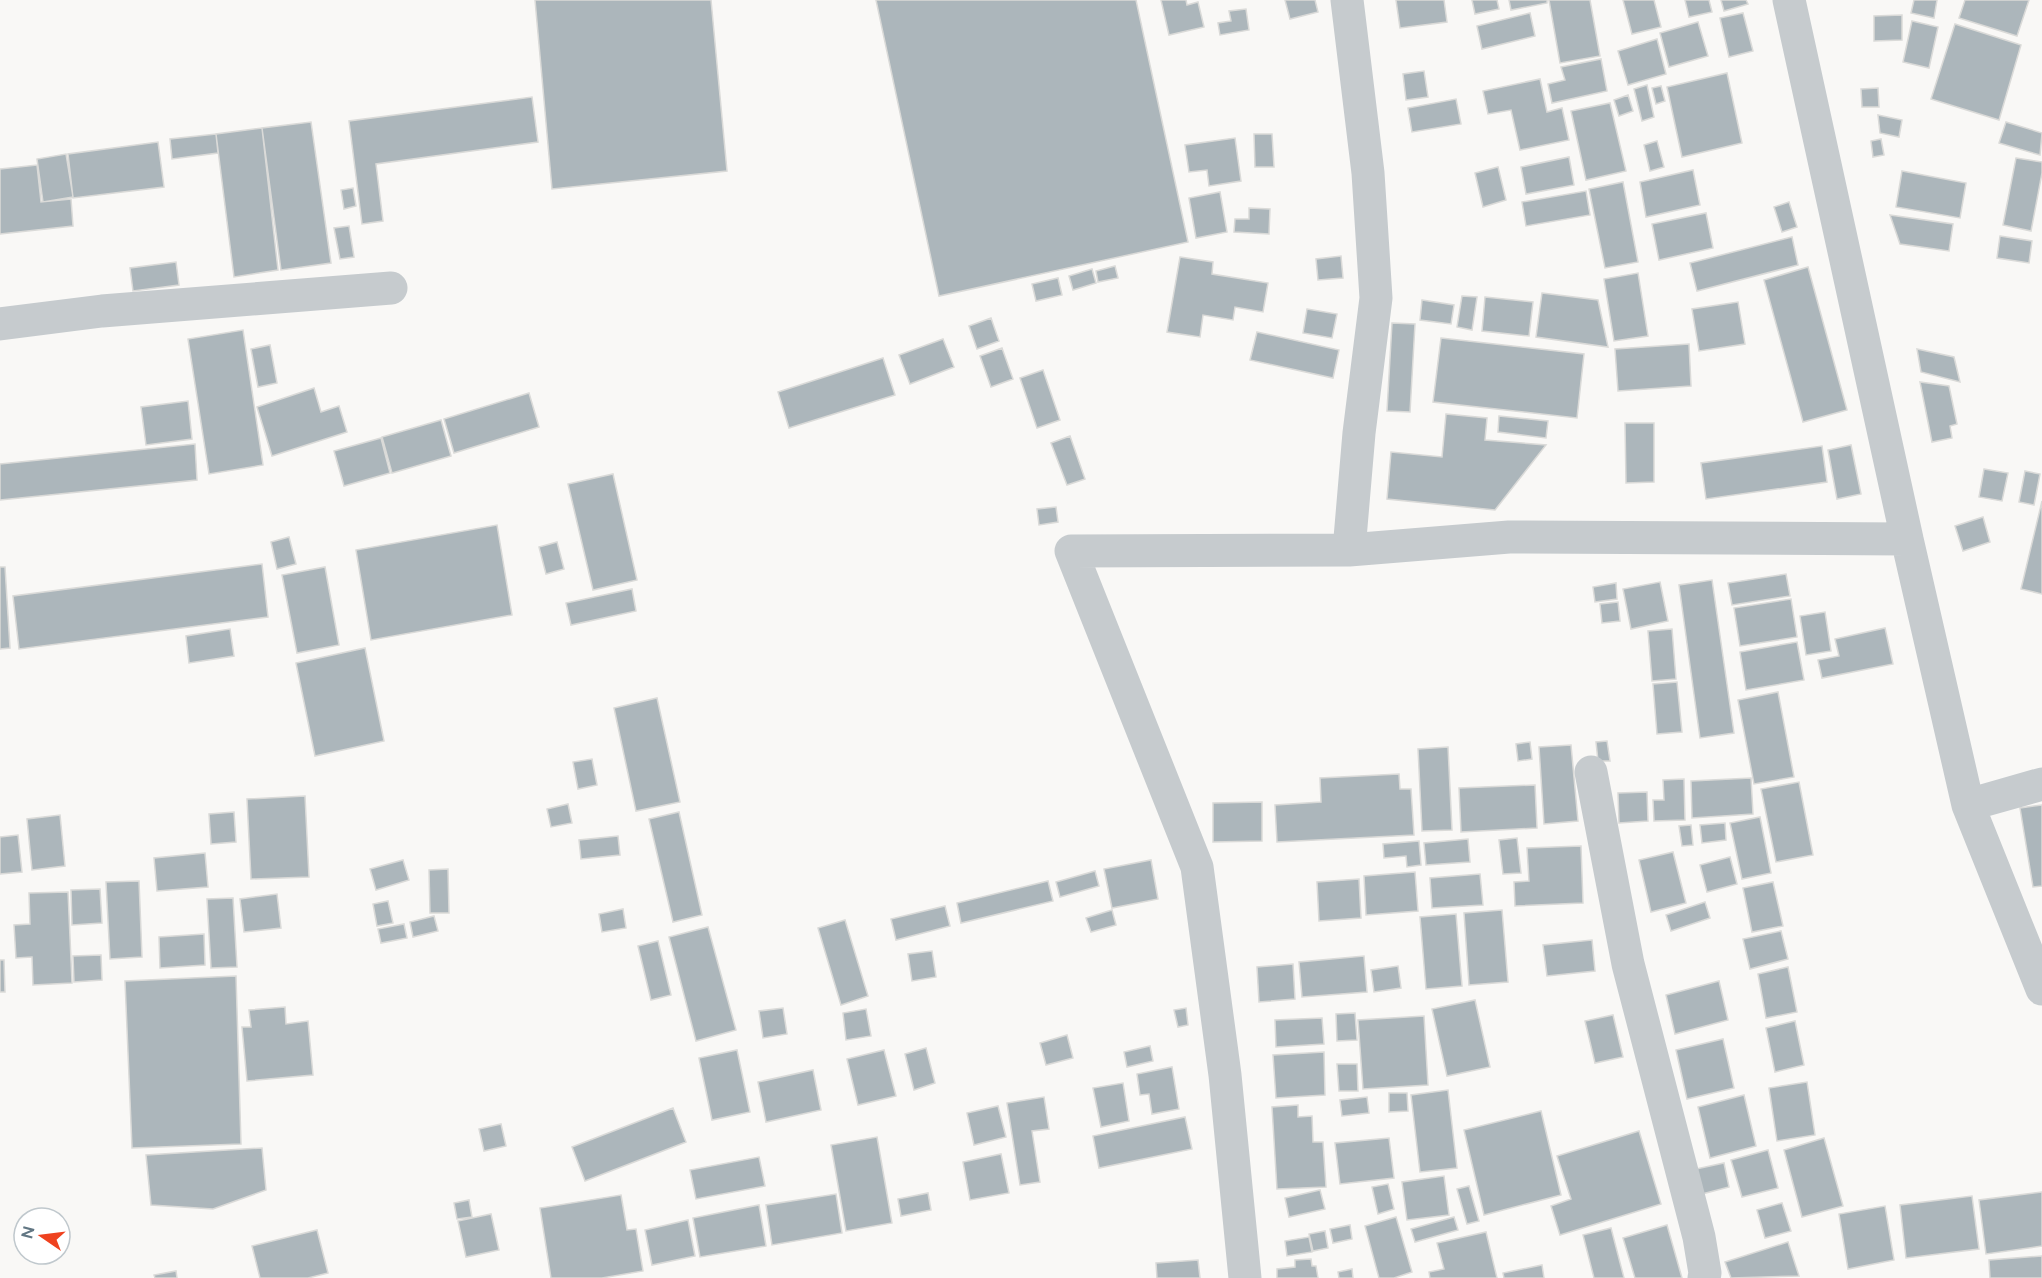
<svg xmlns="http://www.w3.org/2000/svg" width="2042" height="1278" font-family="Figtree,sans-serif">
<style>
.building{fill:#acb6bb;stroke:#dadad8;stroke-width:1.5}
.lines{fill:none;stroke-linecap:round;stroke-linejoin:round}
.minor{stroke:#c6cbce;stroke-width:33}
</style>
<rect width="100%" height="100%" fill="#f9f8f6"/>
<path class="building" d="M535 0H711L727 171 552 189Z
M876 0H1136L1188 242 939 296Z
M1161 0H1186L1187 5 1198 2 1204 27 1169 35Z
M1285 0H1315L1318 12 1290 19Z
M1396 0H1444L1447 22 1400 28Z
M1472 0H1497L1499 9 1475 14Z
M1509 0H1547V3L1511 10Z
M1549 0H1590L1600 56 1560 63Z
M1623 0H1654L1661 27 1632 34Z
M1685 0H1709L1712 12 1689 17Z
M1721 0H1746L1748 4 1724 11Z
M1914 0H1937L1934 18 1911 13Z
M1965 0H2029L2017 36 1959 18Z
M1246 9 1249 30 1220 35 1218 23 1231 21 1229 11Z
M1530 13 1535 36 1482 49 1477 26Z
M1743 13 1753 51 1729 57 1720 18Z
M1902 15V40L1874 41V16Z
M1912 21 1938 27 1929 68 1903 62Z
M1698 22 1708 56 1669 67 1660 33Z
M1955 24 2021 45 1999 120 1931 99Z
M1657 39 1666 74 1628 85 1618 51Z
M1601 59 1607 91 1552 103 1548 84 1565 80 1561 67Z
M1424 71 1428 97 1406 100 1403 74Z
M1727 73 1742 143 1682 157 1667 87Z
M1540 79 1547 112 1562 108 1569 140 1520 150 1511 110 1488 114 1483 91Z
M1647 85 1654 117 1642 121 1634 89Z
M1661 86 1665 101 1656 104 1652 88Z
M1878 88 1879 107H1862L1861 89Z
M1628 95 1633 111 1619 116 1614 100Z
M532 97 538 142 376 164 383 221 362 224 349 121Z
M1456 99 1461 124 1412 132 1408 108Z
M1610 103 1626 171 1586 180 1571 111Z
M1878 115 1902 120 1899 137 1880 133Z
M311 122 331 263 281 270 262 128Z
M2006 122 2042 133 2040 155 1999 143Z
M262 128 278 270 234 277 216 134Z
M216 134 218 153 172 159 170 139Z
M1254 134H1272L1274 167H1255Z
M1235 138 1241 181 1209 186 1207 170 1189 172 1185 145Z
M1881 139 1884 155 1873 157 1871 141Z
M1657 141 1664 167 1650 171 1644 145Z
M158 142 164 187 73 198 68 154Z
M66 154 73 197 43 202 37 159Z
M1569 157 1574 185 1526 194 1521 167Z
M2016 158 2042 162V173L2031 231 2003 225Z
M37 165 41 202 71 199 73 226 0 234V169Z
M1498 167 1506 200 1483 207 1475 173Z
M1693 170 1700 205 1646 217 1640 182Z
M1902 171 1966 183 1960 218 1896 207Z
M1623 182 1638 262 1605 268 1589 189Z
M353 188 356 206 344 209 341 190Z
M1586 191 1590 215 1526 226 1522 202Z
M1220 192 1227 232 1196 238 1189 198Z
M1789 202 1797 227 1782 232 1774 207Z
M1249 208 1270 209 1269 234 1234 232 1235 219H1249Z
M1706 213 1713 248 1659 260 1652 224Z
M1890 215 1953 224 1949 251 1900 244Z
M349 226 354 257 340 259 334 228Z
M2000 236 2032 241 2029 263 1997 258Z
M1792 237 1798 265 1697 291 1690 263Z
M1341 256 1343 278 1318 280 1316 259Z
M1180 257 1213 262 1212 274 1268 283 1263 312 1235 307 1233 320 1203 315 1200 337 1167 332Z
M176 262 179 285 133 291 130 268Z
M1115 266 1118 278 1098 282 1096 271Z
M1808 267 1847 410 1803 422 1764 280Z
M1092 269 1096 283 1073 290 1069 276Z
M1638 273 1648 336 1614 341 1604 279Z
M1058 278 1062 295 1036 301 1032 284Z
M1542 293 1598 300 1608 347 1536 337Z
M1462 296 1477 297 1472 330 1457 327Z
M1485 297 1533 302 1529 336 1482 331Z
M1422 300 1454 305 1451 324 1420 320Z
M1738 302 1745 344 1699 351 1692 309Z
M1307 309 1337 314 1332 338 1303 333Z
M991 318 999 341 977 349 969 326Z
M1392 323 1415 324 1410 412 1387 411Z
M243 330 263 465 209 474 188 339Z
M1257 332 1339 350 1333 378 1250 360Z
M1441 338 1584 354 1577 418 1433 402Z
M943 339 954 367 910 384 899 355Z
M1689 344 1691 386 1618 391 1615 349Z
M270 345 277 383 258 387 251 349Z
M1002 348 1013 379 991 387 980 356Z
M1917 349 1954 357 1960 382 1921 372Z
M883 358 895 395 789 428 778 392Z
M1043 370 1060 420 1037 428 1020 378Z
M1920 382 1949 386 1957 424 1950 426 1952 438 1932 442Z
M314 388 321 412 339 406 347 432 272 456 257 407Z
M529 393 539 427 454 453 444 419Z
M188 401 192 439 146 445 141 407Z
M1446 414 1487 418 1485 440 1546 445 1495 510 1387 499 1391 452 1442 457Z
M1499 416 1548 421 1546 438 1498 432Z
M441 420 451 456 392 473 382 437Z
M1625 423H1654V482L1626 483Z
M1070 436 1085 479 1067 485 1051 443Z
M381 438 390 473 344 486 334 451Z
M195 444 197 480 0 500V464Z
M1851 445 1861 494 1837 499 1828 450Z
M1822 446 1827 482 1706 499 1701 463Z
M1984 469 2008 473 2002 501 1979 497Z
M2025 471 2040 474 2034 505 2019 502Z
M613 474 637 580 593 590 568 484Z
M2042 501V594L2021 589Z
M1056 507 1058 522 1039 525 1037 509Z
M1983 517 1990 542 1963 551 1955 526Z
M497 525 512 615 371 640 356 550Z
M289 537 296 564 277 569 271 542Z
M557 542 564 569 546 574 539 547Z
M262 564 268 617 19 649 13 596Z
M0 567H5L10 648 0 649Z
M325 567 339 645 297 653 282 575Z
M1786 574 1790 596 1732 605 1728 583Z
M1712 580 1734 733 1700 738 1679 585Z
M1660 582 1668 621 1631 629 1623 589Z
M1616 583 1617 599 1595 602 1593 587Z
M632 589 636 611 571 625 566 603Z
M1791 599 1797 637 1740 646 1734 608Z
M1618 602 1620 621 1602 623 1600 604Z
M1825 612 1831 651 1806 655 1800 616Z
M1885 628 1893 664 1822 678 1818 660 1839 656 1835 639Z
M230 629 234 656 189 663 186 636Z
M1672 629 1676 679 1652 681 1648 631Z
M1797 642 1804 680 1746 690 1740 652Z
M365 648 384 741 315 756 296 663Z
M1677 682 1682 732 1657 734 1653 684Z
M1778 692 1794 777 1754 784 1738 700Z
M657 698 680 802 636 811 614 708Z
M1607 741 1610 761H1598L1596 742Z
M1530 742 1532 759 1518 761 1516 744Z
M1571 745 1578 821 1544 824 1539 747Z
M1448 747 1452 830 1422 831 1418 749Z
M592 759 597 785 578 789 573 762Z
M1399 774 1400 789H1411L1414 835 1277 842 1275 805 1321 802 1320 778Z
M1751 778 1753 814 1692 818 1691 781Z
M1684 779 1685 820 1654 821 1653 800H1664L1663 780Z
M1799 782 1813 855 1776 862 1761 789Z
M1535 785 1537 828 1461 832 1459 788Z
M1647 792 1648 821 1619 823 1618 793Z
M305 796 309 877 251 879 247 799Z
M1262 802V841L1213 842V803Z
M568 804 572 823 551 827 547 809Z
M2042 805V886L2033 887 2020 808Z
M234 812 236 842 211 844 209 814Z
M679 812 702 915 673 922 649 819Z
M60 815 65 866 32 870 27 819Z
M1760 817 1771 873 1742 879 1730 823Z
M1725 823 1726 840 1702 843 1700 825Z
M1691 825 1693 845 1682 846 1679 826Z
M18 835 22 872 0 874V837Z
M618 836 620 855 581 859 579 840Z
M1517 838 1521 873 1503 874 1499 840Z
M1468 839 1470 862 1426 865 1424 843Z
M1419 841 1421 865 1407 867 1406 856 1384 858 1383 844Z
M1581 846 1583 903 1515 906 1514 882 1529 881 1527 848Z
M1673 852 1686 903 1651 912 1639 860Z
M205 853 208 887 157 891 154 858Z
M1730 857 1737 884 1707 892 1700 865Z
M403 860 409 880 376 890 370 869Z
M1151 860 1158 899 1112 908 1104 869Z
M448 869 449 913H430L429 870Z
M1095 871 1099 886 1060 897 1056 882Z
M1415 872 1418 911 1366 915 1364 876Z
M1480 874 1483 905 1432 908 1430 878Z
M1359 879 1361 918 1319 921 1317 882Z
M139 881 142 957 110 959 106 882Z
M1048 881 1053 901 961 923 957 903Z
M1773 882 1783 926 1752 932 1743 888Z
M100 889 102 923 72 925 71 890Z
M68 892 72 983 33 985 32 957 16 958 14 925 30 924 29 893Z
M277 894 281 928 244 932 240 899Z
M233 898 237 967 211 968 207 899Z
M388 901 393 923 377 926 373 904Z
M1705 902 1710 918 1671 931 1666 915Z
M945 906 950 926 896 940 891 919Z
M623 909 626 928 602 932 599 914Z
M1112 910 1116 925 1091 932 1086 918Z
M1502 910 1508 982 1469 985 1464 913Z
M1456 914 1462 986 1426 989 1420 917Z
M434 916 438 931 413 937 410 922Z
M845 920 868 996 841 1005 818 928Z
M404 924 407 938 381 943 378 929Z
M708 927 736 1030 696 1041 669 937Z
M1781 931 1788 959 1750 969 1743 939Z
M204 934 205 965 160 968 159 937Z
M1592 940 1595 971 1547 976 1543 945Z
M658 941 671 995 651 1000 638 946Z
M932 951 936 977 912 981 908 954Z
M101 955 102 980 74 982 73 956Z
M1364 956 1367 992 1302 997 1299 962Z
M0 960H4L5 992H0Z
M1293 964 1295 999 1259 1002 1257 967Z
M1398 966 1401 988 1374 992 1371 970Z
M1788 967 1797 1012 1766 1018 1758 974Z
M236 976 241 1144 132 1148 125 981Z
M1719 981 1728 1020 1675 1034 1666 995Z
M1475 1000 1490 1067 1447 1076 1432 1009Z
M285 1007 286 1024 308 1021 313 1075 247 1081 242 1027H251L249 1010Z
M783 1008 787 1034 763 1038 759 1011Z
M1186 1008 1188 1025 1178 1027 1174 1010Z
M866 1009 871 1036 846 1040 843 1013Z
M1355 1013 1357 1040 1337 1041 1336 1014Z
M1613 1015 1623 1057 1595 1063 1585 1021Z
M1424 1016 1428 1085 1363 1089 1358 1020Z
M1322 1018 1324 1044 1276 1047 1275 1020Z
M1795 1021 1804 1065 1775 1072 1766 1028Z
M1067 1035 1073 1058 1046 1065 1040 1043Z
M1723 1039 1734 1088 1687 1099 1676 1050Z
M1150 1046 1153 1061 1127 1067 1124 1052Z
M926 1048 935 1083 914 1090 905 1054Z
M737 1050 750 1112 712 1120 699 1058Z
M884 1050 896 1096 858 1105 847 1059Z
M1324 1052 1325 1095 1276 1098 1273 1055Z
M1337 1064H1357L1358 1091H1339Z
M1172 1067 1179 1109 1152 1114 1149 1094 1140 1095 1137 1074Z
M813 1070 821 1110 766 1122 758 1082Z
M1807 1082 1815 1135 1777 1141 1769 1088Z
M1123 1083 1129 1121 1101 1127 1093 1088Z
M1448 1090 1457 1168 1420 1172 1411 1095Z
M1389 1093H1407L1408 1111 1389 1112Z
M1744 1095 1756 1146 1710 1158 1698 1107Z
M1044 1097 1049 1129 1032 1131 1040 1182 1020 1185 1007 1103Z
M1367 1097 1369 1113 1342 1116 1340 1100Z
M1298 1105V1117L1312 1116 1313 1142H1323L1326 1187 1277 1189 1272 1107Z
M998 1106 1006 1137 974 1145 967 1113Z
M673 1108 686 1142 585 1181 572 1147Z
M1541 1111 1561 1195 1484 1215 1464 1130Z
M1185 1117 1192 1149 1099 1168 1093 1136Z
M501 1124 506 1146 484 1151 479 1129Z
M1639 1131 1661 1204 1560 1235 1551 1206 1571 1199 1557 1156Z
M877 1137 892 1223 846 1231 831 1145Z
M1389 1138 1394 1178 1340 1184 1335 1143Z
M1824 1138 1843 1206 1802 1217 1784 1150Z
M262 1148 266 1190 213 1209 151 1205 146 1155Z
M1768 1150 1778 1188 1742 1197 1731 1160Z
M1001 1154 1009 1193 970 1200 963 1162Z
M759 1157 765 1186 696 1199 690 1170Z
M1724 1163 1729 1187 1702 1194 1696 1169Z
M1444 1176 1449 1215 1407 1220 1402 1182Z
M1388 1184 1394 1209 1378 1214 1372 1187Z
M1469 1186 1479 1221 1467 1224 1457 1189Z
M1320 1190 1325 1209 1289 1217 1285 1198Z
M2042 1192V1246L1986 1254 1979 1200Z
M928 1193 931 1210 901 1216 898 1199Z
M836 1194 842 1233 772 1245 766 1205Z
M621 1195 627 1230 636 1229 643 1271 602 1278H551L540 1208Z
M1972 1196 1979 1249 1906 1258 1900 1205Z
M469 1200 472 1217 457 1219 454 1203Z
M1782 1203 1791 1231 1765 1238 1757 1210Z
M759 1205 766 1246 700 1257 693 1218Z
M1885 1206 1894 1260 1848 1269 1839 1214Z
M491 1214 499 1250 466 1257 458 1221Z
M1396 1217 1412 1272 1394 1278H1379L1365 1226Z
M1454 1217 1458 1230 1415 1242 1411 1229Z
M688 1220 695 1256 652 1265 645 1230Z
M1350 1225 1352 1239 1333 1243 1330 1229Z
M1667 1225 1682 1278H1635L1623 1238Z
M1611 1228 1624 1278H1594L1583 1235Z
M317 1230 328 1273 308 1278H260L252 1246Z
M1325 1231 1328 1248 1313 1251 1309 1234Z
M1486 1232 1497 1278H1430L1429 1272 1444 1269 1437 1243Z
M1309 1237 1312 1252 1287 1256 1285 1241Z
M1788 1242 1799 1276 1731 1278 1725 1262Z
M2042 1256V1278H1990L1989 1260Z
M1311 1259 1312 1266H1316L1318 1278H1277V1269L1295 1267V1260Z
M1198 1260 1200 1278H1157L1156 1263Z
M1542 1265 1544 1278H1504L1503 1273Z
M1352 1269 1353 1278H1339L1338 1272Z
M176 1271 177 1278H155L154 1275Z"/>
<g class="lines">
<path class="minor" d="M1347 0 1368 173 1376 298 1359 433 1349 550
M1789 0 1907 539 1968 805 2042 989
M0 324 102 311 391 288
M1591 772 1628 964 1699 1237 1705 1273 1704 1278
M1968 805 2042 784
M1245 1278 1225 1075 1197 867 1071 551 1349 550 1509 537 1907 539"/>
</g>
<g transform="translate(42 1236) rotate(284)"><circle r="28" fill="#ffffff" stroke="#c0c8cd" stroke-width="1.5"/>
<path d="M0-4.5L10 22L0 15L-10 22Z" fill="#ef421f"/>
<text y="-9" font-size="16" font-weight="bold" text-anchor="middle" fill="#617683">N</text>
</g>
</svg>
